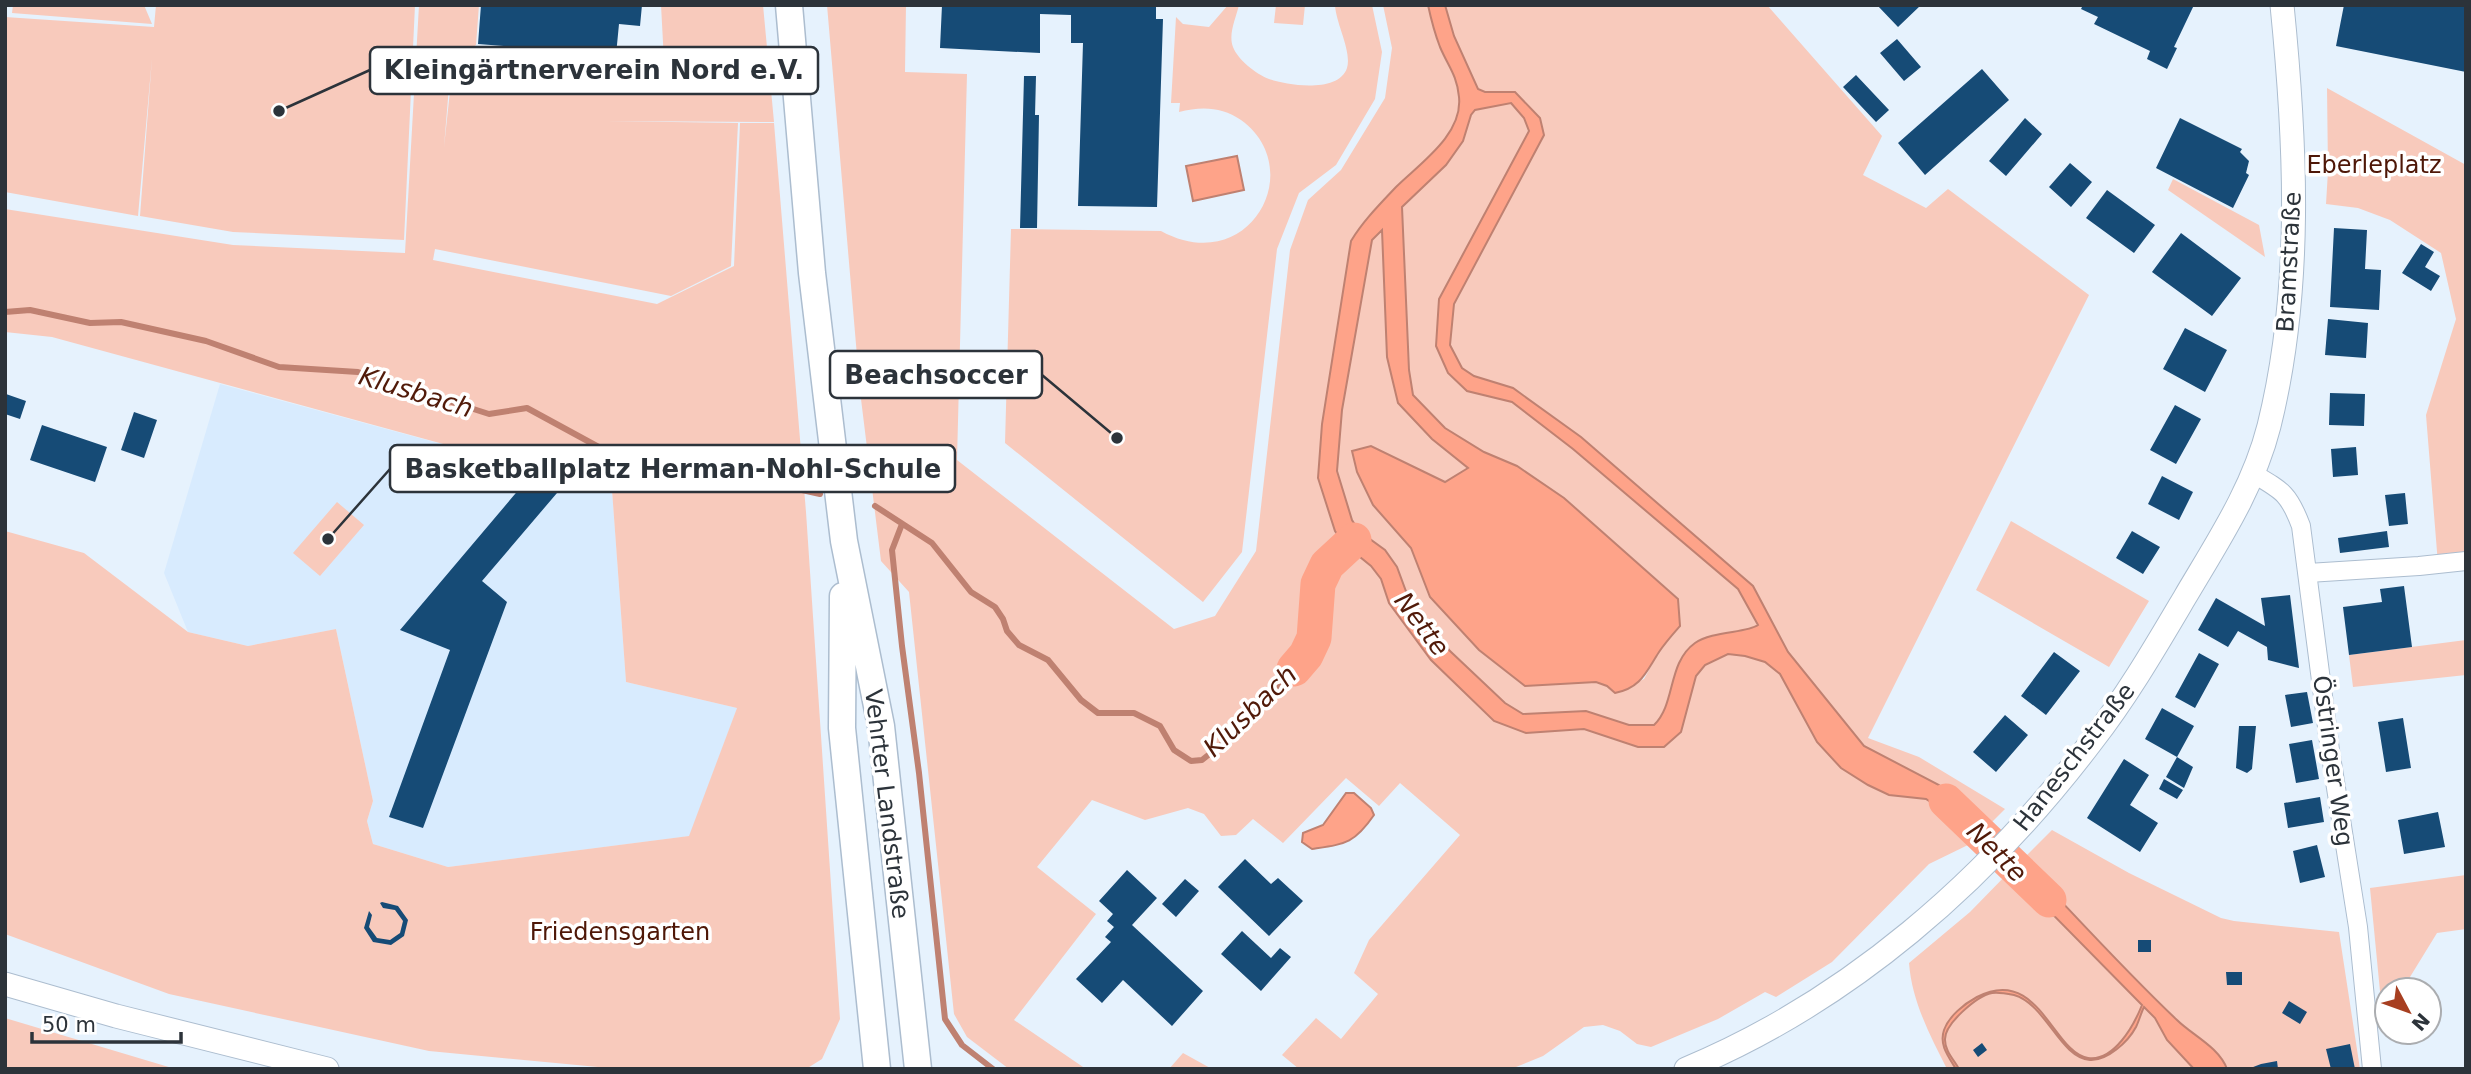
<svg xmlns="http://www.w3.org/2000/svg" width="2471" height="1074" font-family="'DejaVu Sans',sans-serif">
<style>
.built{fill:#d8ebfe}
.green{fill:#f8cabc;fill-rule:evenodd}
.water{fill:#fea389;stroke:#bf8171;stroke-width:2;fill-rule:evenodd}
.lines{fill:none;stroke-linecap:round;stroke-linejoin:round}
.stream{stroke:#bf8171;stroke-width:6}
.river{stroke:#fea389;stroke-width:35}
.building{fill:#164b76}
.minor-casing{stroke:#acbdcf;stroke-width:20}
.tertiary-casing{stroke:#acbdcf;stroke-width:25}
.secondary-casing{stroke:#acbdcf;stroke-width:29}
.minor{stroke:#fff;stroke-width:18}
.tertiary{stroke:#fff;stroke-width:23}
.secondary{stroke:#fff;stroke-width:26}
.labels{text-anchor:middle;stroke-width:7;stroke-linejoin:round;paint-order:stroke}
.park-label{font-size:24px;fill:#4e1707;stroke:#fff}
.street-label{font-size:24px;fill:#2c333a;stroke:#fff}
.water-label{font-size:26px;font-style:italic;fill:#511a09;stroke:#fff}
.leader{fill:none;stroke:#2c333a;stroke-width:2.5}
.callout-dot{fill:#2c333a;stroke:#fff;stroke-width:2.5}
.callout{fill:#fff;stroke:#2c333a;stroke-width:2.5}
.callout-label{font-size:26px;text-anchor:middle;font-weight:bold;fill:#2c333a}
</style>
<rect width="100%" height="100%" fill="#e6f2fd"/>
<path class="built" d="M220 384 612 490 626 682 737 708 690 836 448 867 373 844 367 821 373 801 336 629 248 646 188 632 164 573Z"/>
<path class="green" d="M13 5H144L152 24 12 13Z
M156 5H415L404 240 233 232 140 216 152 58 138 216 5 192V17L154 27Z
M419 5H479L476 45 451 62 444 147 453 63 477 46 664 61 661 5H763L774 122 606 121 738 123 731 266 671 296 435 249 433 260 657 304 734 266 740 123H774L806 512 840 1019 822 1059 806 1069H619L429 1051 169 994 5 934V531L84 553 188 632 248 646 336 629 373 801 367 821 373 844 448 867 689 836 737 708 626 682 612 490 52 337 5 332V209L233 245 405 253Z
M827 5H906L905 72 967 74 957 460 1174 629 1215 616 1256 551 1290 250 1308 200 1341 170 1385 98 1392 48 1383 5H1767L1882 136 1863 175 1926 208 1948 189 2089 295 1868 738 1919 757 2005 809 1970 844 1929 864 1832 962 1776 997 1765 992 1718 1019 1651 1047 1637 1044 1620 1031 1603 1025 1584 1027 1543 1056 1511 1069H1299L1282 1055 1316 1018 1341 1039 1378 994 1354 973 1369 940 1460 835 1400 783 1379 806 1346 778 1283 843 1253 819 1236 835 1221 836 1204 814 1188 808 1145 820 1092 800 1037 867 1096 914 1014 1020 1086 1069H1009L967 1037 954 1014 909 592 881 561 860 391ZM1371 446 1445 482 1462 474 1484 452 1517 466 1564 498 1678 598 1680 626 1660 650 1644 679 1615 693 1607 686 1596 682 1525 686 1430 597Z
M1228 5H1239C1236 18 1228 34 1233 47 1238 60 1256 74 1269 79 1288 86 1339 93 1347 68 1352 51 1336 24 1335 5H1372L1382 52 1375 99 1336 165 1299 193 1277 249 1242 552 1203 602 1005 443 1011 229 1161 231C1249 279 1309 169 1241 120 1222 107 1202 106 1179 112L1180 103H1171L1176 17 1183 24 1209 27Z
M1276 5H1305L1303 25 1274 23Z
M2327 88 2466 165V561L2438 564 2426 415 2456 319 2441 253 2390 220 2358 208 2326 204 2328 171Z
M2173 179 2259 225 2265 257 2168 190Z
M337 502 364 525 320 576 293 553Z
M2011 521 2149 601 2109 667 1976 590Z
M2466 640V675L2353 687 2349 655Z
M2052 830 2129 873 2221 918 2234 921 2339 932 2360 1069H2227C2219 1047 2192 1035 2176 1020 2123 969 2073 913 2022 860Z
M2010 871 2155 1018 2167 1040 2194 1069H1947C1930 1035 1912 1002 1909 963L1970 912Z
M2466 875V929L2437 933 2402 990H2387V1010L2382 1012 2370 888Z
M5 1018 172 1068 175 1069H12L5 1066Z
M1183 1053 1212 1069H1169Z"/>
<path class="water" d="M1428 5H1445L1454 36 1478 89 1485 92H1515L1540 118 1544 135 1454 304 1450 345 1462 368 1474 376 1513 388 1581 437 1753 586 1788 652 1864 746 1939 785 1988 827 1974 840 1938 807 1926 799 1889 795 1868 785 1841 768 1817 742 1780 674 1765 662 1745 656 1728 654 1705 665 1696 676 1681 732 1664 747H1638L1584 729 1526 733 1494 721 1431 660 1389 603 1381 579 1371 566 1344 544 1335 531 1318 478 1322 424 1351 241C1363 221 1380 204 1396 187 1419 164 1463 135 1459 97 1457 75 1448 66 1440 47 1435 34 1431 19 1428 5ZM1511 103 1524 118 1529 131 1439 299 1436 346 1448 373 1467 391 1512 402 1573 449 1738 589 1758 625C1747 633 1712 631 1695 643 1667 663 1676 704 1654 725H1629L1586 711 1523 714 1505 703 1450 651 1407 594 1397 567 1385 550 1359 531 1352 520 1337 471 1342 410 1372 240 1382 230 1387 357 1398 403 1432 439 1468 468 1445 482 1371 446 1352 451 1357 472 1373 505 1411 548 1430 597 1479 650 1525 686 1596 682 1607 686 1615 693C1641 688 1646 672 1659 652 1665 643 1673 634 1680 626L1678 599 1564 498 1517 466 1484 452 1445 428 1413 395 1409 370 1402 207 1446 165 1463 141 1471 115 1475 110Z
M1237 156 1244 190 1193 201 1186 166Z
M1346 793H1354L1371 808 1374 815C1354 844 1345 844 1312 849L1302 842 1303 833 1323 825Z
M2022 860C2073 913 2123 969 2177 1020 2192 1035 2219 1047 2227 1069H2194L2167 1040 2155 1018 2144 1007C2141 1013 2139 1021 2136 1027 2128 1042 2107 1061 2090 1060 2060 1058 2046 1004 2014 995 2009 994 1997 992 1992 993 1977 996 1944 1024 1945 1040 1945 1051 1954 1060 1959 1069H1956C1948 1056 1939 1045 1944 1030 1949 1016 1964 1004 1977 997 2039 965 2052 1052 2088 1058 2114 1062 2134 1025 2142 1005L2010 871Z"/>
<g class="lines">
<path class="stream" d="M5 312 30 310 90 323 121 322 206 341 279 367 358 372 489 414 527 408 606 451 706 469 820 494
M875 506 932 543 971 592 995 607 1003 619 1007 631 1019 645 1048 660 1081 700 1098 713H1134L1160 726 1174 750 1191 761 1202 760 1231 737 1294 669
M902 524 892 550 902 646 919 773 945 1019 962 1045 993 1069"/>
<path class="river" d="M1294 669 1306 655 1314 638 1318 584 1327 565 1354 540
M1946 801 2049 900"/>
</g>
<path class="building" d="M481 5H642L640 26 619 24 616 55 478 44Z
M942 5H1156V19H1163L1157 207 1078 206 1083 43H1071V15L1040 14V53L940 48Z
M1877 5H1921L1898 27Z
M2083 5H2194L2174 47 2177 48 2167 69 2147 59 2150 51 2094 24 2098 17 2081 9Z
M2344 5 2466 6V72L2336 46Z
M1897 39 1921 67 1904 81 1880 53Z
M1982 69 2009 100 1925 175 1898 143Z
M1856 75 1889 110 1876 122 1843 87Z
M1024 76H1036L1035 115H1039L1037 228H1020Z
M2025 118 2042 134 2006 176 1989 161Z
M2180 118 2242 149 2240 152 2249 161 2246 173 2249 175 2233 208 2156 168Z
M2070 163 2092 182 2071 207 2049 187Z
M2107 190 2155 225 2134 253 2086 218Z
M2334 228 2367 230 2365 269 2381 270 2379 310 2330 307Z
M2181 233 2241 278 2212 316 2152 272Z
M2421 244 2434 252 2425 267 2440 276 2431 291 2402 273Z
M2328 319 2368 323 2366 358 2325 355Z
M2185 328 2227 350 2205 392 2163 369Z
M2330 393 2365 394 2364 426 2329 425Z
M6 394 26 401 20 419 5 414Z
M2175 405 2201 419 2176 464 2150 450Z
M134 412 157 420 144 458 121 450Z
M42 425 107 447 95 482 30 460Z
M2356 447 2358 475 2333 477 2331 449Z
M532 474 557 493 482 581 507 602 423 828 389 817 450 650 400 630Z
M2162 476 2193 492 2179 520 2148 504Z
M2405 493 2408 524 2389 526 2385 495Z
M2132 531 2160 547 2143 574 2116 558Z
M2387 531 2389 547 2340 553 2338 538Z
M2404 586 2412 647 2349 655 2343 607 2382 602 2380 589Z
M2290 595 2299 668 2268 660 2267 647 2238 631 2228 647 2198 630 2216 598 2265 626 2261 598Z
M2054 652 2080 671 2046 715 2021 696Z
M2199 653 2219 664 2195 708 2175 697Z
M2307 692 2313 723 2291 727 2285 695Z
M2162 708 2194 726 2177 757 2145 739Z
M2005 715 2028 735 1996 772 1973 752Z
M2403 718 2411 768 2386 772 2378 722Z
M2239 726H2256L2252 769 2247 773 2236 768Z
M2312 740 2319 779 2296 783 2289 744Z
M2177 757 2193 767 2184 788 2166 777Z
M2124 759 2149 775 2130 805 2158 823 2140 852 2087 818Z
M2164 779 2183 790 2177 799 2159 789Z
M2320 797 2324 822 2288 828 2284 803Z
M2438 812 2445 847 2404 854 2398 820Z
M2317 845 2325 877 2300 883 2293 851Z
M1245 859 1271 884 1278 878 1303 901 1269 936 1218 887Z
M1127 870 1157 898 1132 925 1203 991 1172 1026 1123 980 1102 1003 1076 979 1111 942 1105 937 1114 927 1107 921 1113 914 1099 901Z
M1185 879 1199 891 1176 917 1162 904Z
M382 902 398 906 408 920 404 936 391 945 373 942 364 928 369 911 372 915 369 927 377 938 390 940 400 933 403 921 395 910 383 908 380 903Z
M1242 931 1271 958 1280 948 1291 957 1261 991 1221 954Z
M2138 940H2151V952H2138Z
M2226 972H2242V985H2227Z
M2289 1001 2307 1012 2300 1024 2282 1013Z
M1982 1043 1987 1050 1978 1057 1973 1050Z
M2350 1044 2355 1069H2331L2326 1049Z
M2277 1061 2278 1069H2248L2261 1064Z"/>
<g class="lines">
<g class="minor-casing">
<path id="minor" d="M2254 474C2283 491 2289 494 2301 526L2330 750 2358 927 2372 1069
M2308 573 2419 566 2466 561"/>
</g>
<g class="tertiary-casing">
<path id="tertiary" d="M5 984 116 1016 327 1069
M1686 1069C1849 1001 1986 881 2092 741 2127 696 2156 646 2185 597 2218 541 2253 489 2269 426 2303 289 2296 144 2282 5"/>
</g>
<g class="secondary-casing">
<path id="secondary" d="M789 5 812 273 844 541 881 726 918 1069
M843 596 842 728 877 1069"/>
</g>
<use href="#minor" class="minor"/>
<use href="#tertiary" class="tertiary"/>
<use href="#secondary" class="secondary"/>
</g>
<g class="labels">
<g class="park-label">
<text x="2374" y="173">Eberleplatz</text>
<text x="620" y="940">Friedensgarten</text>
</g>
<g class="street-label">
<text transform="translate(2289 262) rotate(-87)" y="8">Bramstraße</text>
<text transform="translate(2074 757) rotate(-52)" y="8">Haneschstraße</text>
<text transform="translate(2333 761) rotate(82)" y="8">Östringer Weg</text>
<text transform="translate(887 804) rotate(83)" y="8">Vehrter Landstraße</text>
</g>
<g class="water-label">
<text transform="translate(416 392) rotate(17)" y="9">Klusbach</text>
<text transform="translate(1422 624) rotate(53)" y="9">Nette</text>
<text transform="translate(1250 711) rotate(-44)" y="9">Klusbach</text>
<text transform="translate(1997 852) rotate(45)" y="9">Nette</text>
</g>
</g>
<path class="leader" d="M279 111L370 70M1117 438L1042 375M328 539L390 469"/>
<g class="callout-dot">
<circle cx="279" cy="111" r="7"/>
<circle cx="1117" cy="438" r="7"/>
<circle cx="328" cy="539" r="7"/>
</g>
<g class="callout">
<rect x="370" y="47" width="448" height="47" rx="7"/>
<rect x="830" y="351" width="212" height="47" rx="7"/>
<rect x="390" y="445" width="565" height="47" rx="7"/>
</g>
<g class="callout-label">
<text x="594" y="79">Kleingärtnerverein Nord e.V.</text>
<text x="936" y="384">Beachsoccer</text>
<text x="673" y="478">Basketballplatz Herman-Nohl-Schule</text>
</g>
<rect width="2471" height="1074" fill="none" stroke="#2c333a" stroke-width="14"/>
<g transform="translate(2408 1011) rotate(131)"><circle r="33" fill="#ffffff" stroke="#abadb0" stroke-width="2"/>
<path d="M0-5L12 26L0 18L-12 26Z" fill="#a73f21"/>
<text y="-10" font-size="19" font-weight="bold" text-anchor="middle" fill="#2c333a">N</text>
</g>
<path d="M32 1032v10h149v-10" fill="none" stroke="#2c333a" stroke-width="3.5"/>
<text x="42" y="1032" font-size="21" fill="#2c333a" stroke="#ffffff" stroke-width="5" paint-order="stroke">50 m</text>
</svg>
